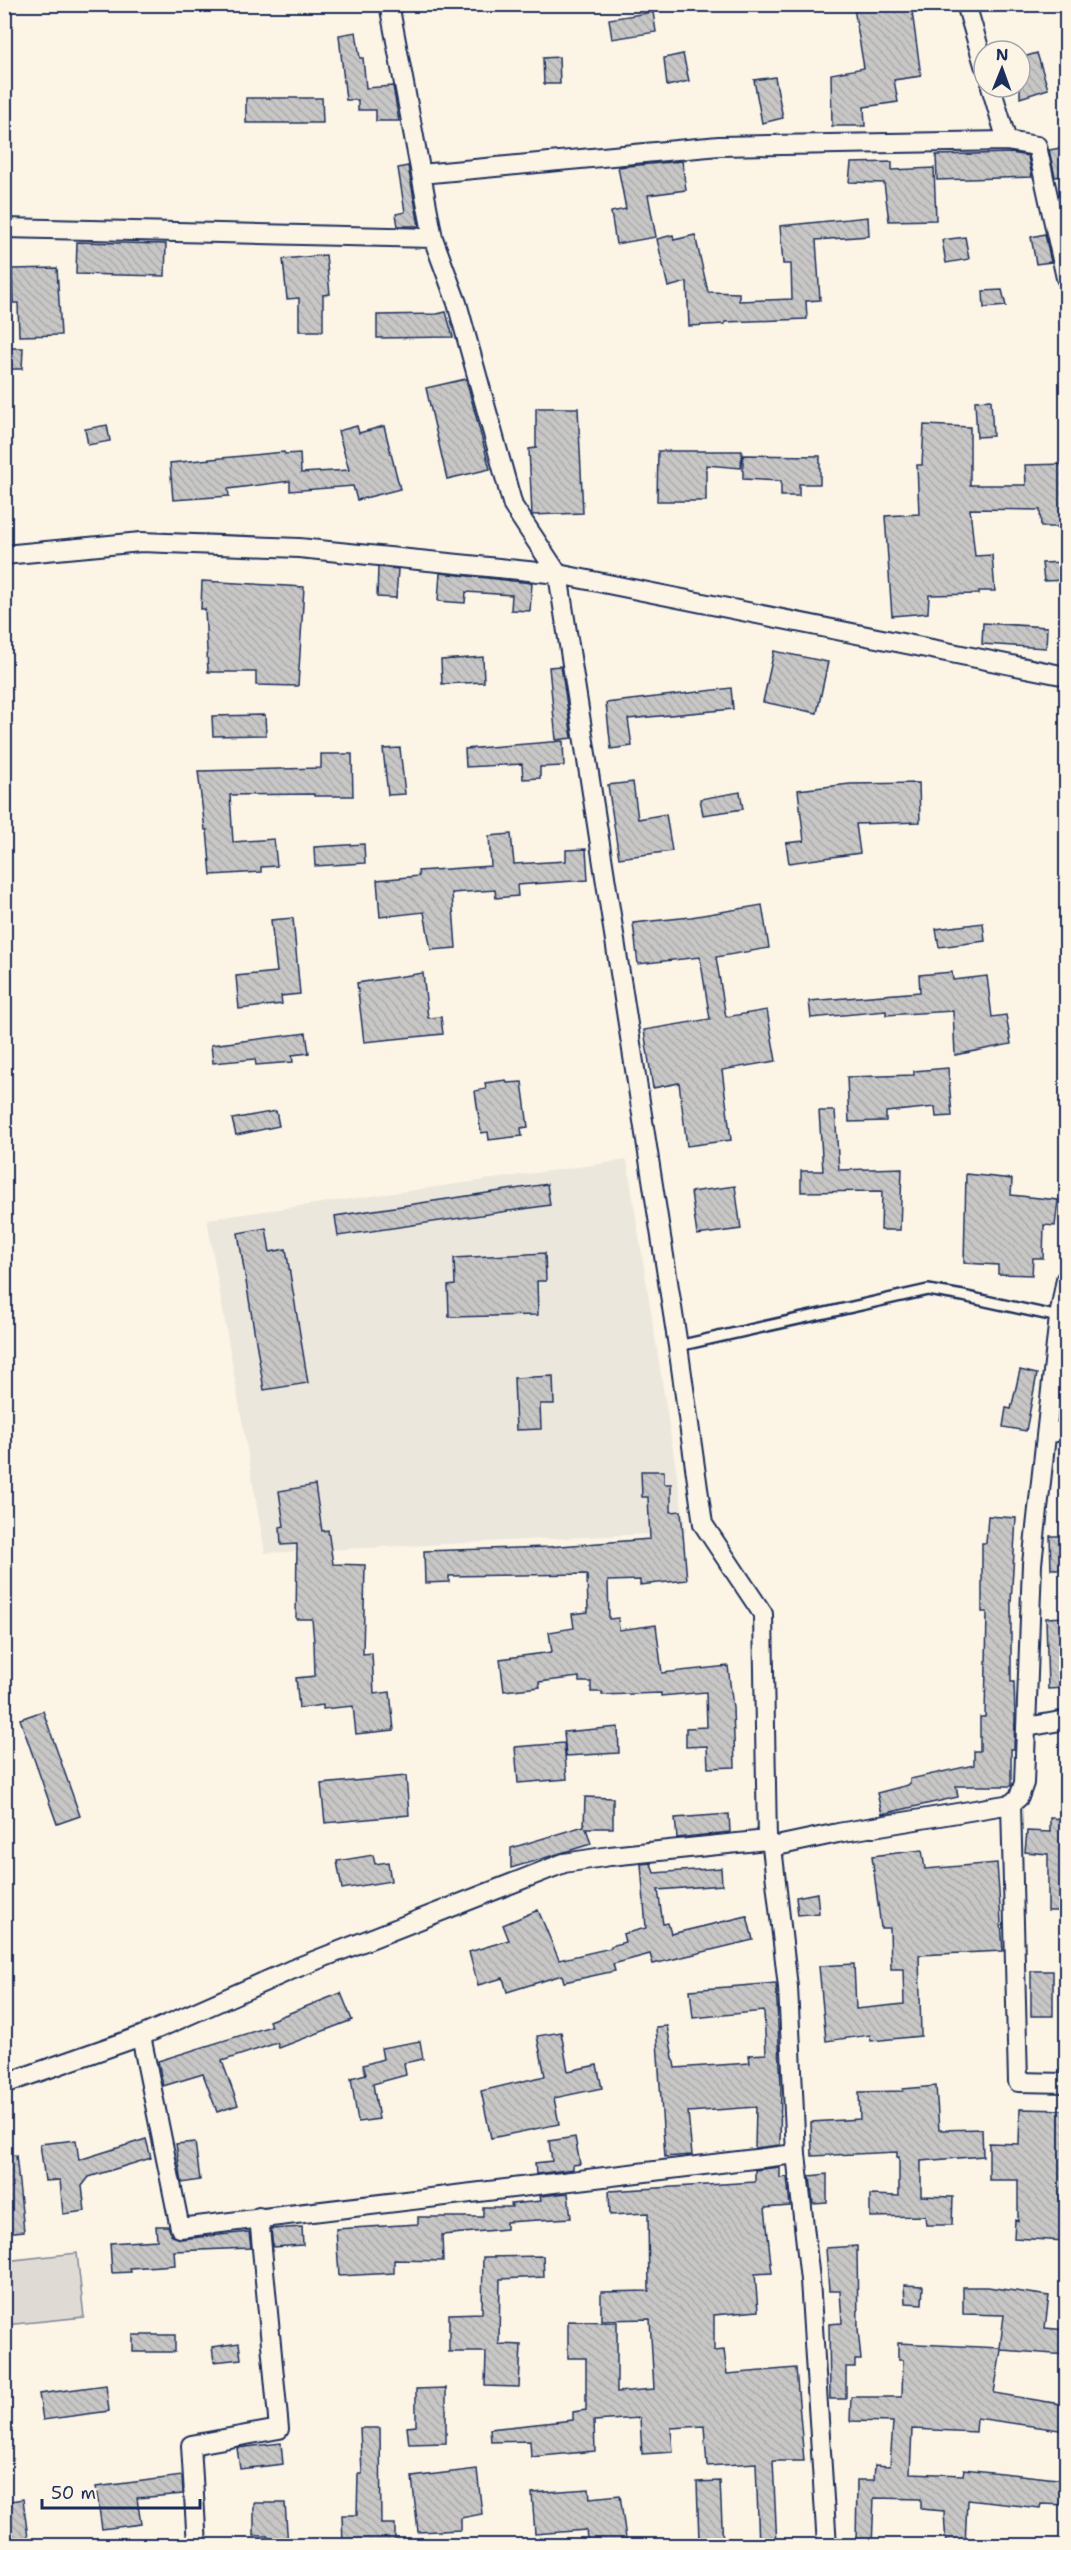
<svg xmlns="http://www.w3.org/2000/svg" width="1071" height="2550" font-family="'Shantell Sans',sans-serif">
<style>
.built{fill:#ece7dc}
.green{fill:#dfdbd4;stroke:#7d8599;stroke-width:1.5}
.building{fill:url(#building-back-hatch);stroke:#1b2f5e;stroke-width:1.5}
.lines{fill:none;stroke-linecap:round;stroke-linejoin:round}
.lane-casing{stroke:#1b2f5e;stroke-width:14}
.street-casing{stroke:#1b2f5e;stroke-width:22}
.lane{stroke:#fcf5e5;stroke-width:9}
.street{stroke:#fcf5e5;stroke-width:18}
</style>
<defs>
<pattern id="building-back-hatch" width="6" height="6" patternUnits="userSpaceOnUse" patternTransform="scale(1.5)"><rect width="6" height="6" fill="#c8c7c6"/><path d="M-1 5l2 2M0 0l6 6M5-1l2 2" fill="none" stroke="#ababac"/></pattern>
</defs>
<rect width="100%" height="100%" fill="#fcf5e5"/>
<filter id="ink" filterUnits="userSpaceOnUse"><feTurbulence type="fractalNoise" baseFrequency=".0167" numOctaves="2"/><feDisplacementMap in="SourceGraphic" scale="12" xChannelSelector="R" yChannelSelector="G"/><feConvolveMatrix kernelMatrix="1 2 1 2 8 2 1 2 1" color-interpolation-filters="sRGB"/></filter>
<g filter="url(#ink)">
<path class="built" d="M627 1160 686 1532 265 1553 207 1219Z"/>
<path class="green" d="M77 2253 84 2317 5 2325V2261Z"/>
<path class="building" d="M871 4H911L921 76 894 80 898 102 864 107 865 126H832L831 74 864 68 854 8Z
M653 12 656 32 612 39 609 19Z
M356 32 360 58H363L366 88 393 86 399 121H376V110H358V100H346L339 35Z
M1037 53 1048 89 1020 98V58Z
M683 54 689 81 667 86 664 58Z
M559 57 560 84H544L543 58Z
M775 77 783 118 762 123 754 80Z
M246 98H322L323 123H246Z
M1066 147V176L1055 177 1049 150Z
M1011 153 1028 156 1032 177 937 180 936 155Z
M682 161 686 190 648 195 656 237 616 244 611 212 626 209 618 167Z
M892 162V170L934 168 936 220 889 221 884 183 849 182 851 163Z
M408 166 419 226H398L396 214 405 212 398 168Z
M868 217 869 236 816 240 820 300 806 301 807 319 725 322V324L689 326 687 282 668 287 657 239 673 235 674 240 695 235 708 292 739 293V301L792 299 791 264H783L780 226Z
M1045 234 1051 262 1036 264 1031 237Z
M965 237 969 259 946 263 942 240Z
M77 242 166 244 165 276 76 274Z
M326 255 330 294 323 295V331H299V298L287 299 283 259Z
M57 268 61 335 19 336 18 303H13L12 269Z
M1002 290 1006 306 984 308 983 291Z
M446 312 453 337 377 338V315L437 314Z
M5 348H23L22 369H4Z
M466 379 490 469 447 479 426 388Z
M991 400 993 436 977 437 975 401Z
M536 408H578L583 513 532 515 529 449 536 448Z
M107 425 110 441 88 445 85 429Z
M924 425 970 427V485H1026L1025 465 1066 464V527H1041L1040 510 970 509 975 556 992 555 995 591H979V594L929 595 928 613 892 616 885 516 919 514 917 465H922Z
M357 426 359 433 384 426 400 489 357 500 353 486 290 491V481L228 489 229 496 173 500 170 463 284 452 285 454 300 453 301 473 349 470 338 431Z
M658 451H742L741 468 706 465V501H657Z
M743 455 820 456V484H799V496H781V481L743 479Z
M1066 562V580L1044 581 1042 563Z
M378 567 398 569 396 598 377 597Z
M440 573 532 583 530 611 511 610 512 595 466 592 465 603 438 601Z
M202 581 304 587 298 686 256 685V672H208L205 609H201Z
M983 623 1047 627 1046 648 982 644Z
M774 651 828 662 817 713 763 702Z
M483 657 484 682 442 684 441 660Z
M561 666 572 738 556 740 549 667Z
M731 688 733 709 628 719 632 746 611 749 606 703Z
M265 715 266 735 213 736 212 716Z
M563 741 564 766 540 767V778L523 779 522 764 466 767 465 749Z
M400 748 405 794 388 795 383 749Z
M321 754H352L353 796H314V794L230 795 233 842 274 839 277 866 261 867V872L211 875 207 830H205L198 771 321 768Z
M633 782 638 819 666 814 672 851 619 858 608 785Z
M919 783 920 822 856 824 860 853 789 863 786 843 804 841 798 790 850 784Z
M740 792 743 809 703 815 700 799Z
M511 834 514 864 566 861V850L586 849 588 880 517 885 518 896 496 898 495 890 452 893 456 948 431 950 424 912 380 917 377 880 419 876 418 871 491 866 489 836Z
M364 844 365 863 315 866 314 847Z
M762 905 769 948 716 957 726 1017 767 1010 776 1061 722 1070 731 1140 687 1146 679 1083 653 1088 644 1030 710 1019 700 957 638 964 633 923 691 917Z
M293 918 300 994 281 996 282 1004 239 1009 236 976 277 972 271 920Z
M983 923 985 941 939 947 936 929Z
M952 972 953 980 987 976 992 1017 1006 1015 1011 1044 955 1055 953 1011 886 1015V1011L811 1018 809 1001 920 992 919 975Z
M423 973 428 1018 441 1017 443 1034 364 1042 357 983Z
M306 1033 309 1053 292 1055 293 1062 256 1065 255 1059 213 1063 211 1045Z
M948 1068 952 1116 936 1117 935 1107 886 1112V1121L849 1122 847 1077 914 1075V1071Z
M506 1080 507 1083 522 1082 528 1127 521 1128 522 1136 489 1140 488 1132 481 1133 475 1091 486 1089 485 1083Z
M276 1111 279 1126 236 1135 232 1119Z
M819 1111H835L839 1170 902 1168 900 1230H881L882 1191 801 1192V1171H823Z
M966 1174 1012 1179 1011 1195 1058 1200 1055 1226 1044 1225 1043 1258H1033L1032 1275 998 1274V1265L964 1263Z
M547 1184 550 1205 338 1236 335 1216Z
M735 1186 741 1229 697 1235 691 1192Z
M266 1228 270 1252 286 1249 308 1383 264 1390 238 1233Z
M545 1253 546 1281H537L538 1315 449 1317 448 1286 455 1285 454 1258Z
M1020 1370 1037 1374 1026 1431 1003 1427 1006 1408 1011 1409Z
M553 1376 554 1404H540L541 1429 516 1430 514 1378Z
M641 1471H664V1484H671V1512L681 1511 687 1580 640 1585V1580L608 1581 609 1619 618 1618 619 1630 656 1625 662 1673 728 1666 733 1708 735 1767 708 1768 707 1746 686 1747V1728L707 1727 706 1692 661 1696V1693L602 1695V1692H591V1682H579V1677L539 1682 540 1687 504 1691 500 1659 552 1652 549 1632 574 1628 572 1614 588 1612 587 1574 449 1576V1582L425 1583 424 1551 547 1547 650 1539 648 1497H642Z
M315 1485 322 1531 328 1530 333 1564 365 1565 363 1654 372 1653 374 1694 390 1692 394 1730 356 1734 353 1706 323 1709V1705L299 1708 296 1678 315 1676 314 1642 312 1619H296L297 1544 281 1545 280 1527 284 1526 279 1491Z
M988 1516 1016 1518 1011 1603V1682H1014L1015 1718 1014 1749H1011V1786H956L958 1797 882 1814 877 1793 908 1785 910 1783V1779L974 1765V1751H980V1717H985L987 1612H982V1543H986Z
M1050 1536H1066V1569H1051Z
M1066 1617V1688L1048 1689 1046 1618Z
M43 1711 80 1816 57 1824 20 1719Z
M618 1727 619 1753 566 1756 564 1732Z
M564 1743 567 1779 518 1783 515 1747Z
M406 1776 409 1815 325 1823 321 1784Z
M585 1797 613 1798V1828H586L591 1844 511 1868V1848L584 1826Z
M729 1814 730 1832 677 1838 675 1818Z
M1050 1818 1066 1819 1064 1874H1066V1911H1048V1854L1025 1852 1027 1831 1050 1832Z
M922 1850 925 1869 997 1863 1003 1951 919 1955 921 2036 871 2041 870 2035 826 2041 819 1966 854 1964 856 2009 904 2004 903 1969H891L890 1928H881L872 1856Z
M373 1855 375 1864 388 1862 391 1881 342 1889 337 1861Z
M651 1863 654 1873 721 1868 722 1885 658 1890 663 1924 668 1923 671 1934 747 1916 753 1940 653 1964 650 1954 613 1964 615 1971 564 1982 562 1975 507 1992 503 1978 478 1985 469 1952 509 1940 503 1925 538 1910 559 1960 611 1948V1946L625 1942 623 1934 646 1928 641 1864Z
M817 1893 819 1913 798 1915 796 1897Z
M1031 1971H1053V2016H1031Z
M776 1983 781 2086 780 2145 755 2148 756 2107 688 2112 692 2155 665 2157 656 2027 667 2026 675 2068 750 2063 749 2055 766 2054 764 2011 693 2018 690 1990Z
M341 1993 352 2020 279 2048 277 2043 222 2061 238 2105 217 2112 203 2074 163 2086 158 2061 271 2026 269 2021Z
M561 2032 568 2071 597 2065 602 2088 554 2098 559 2124 491 2138 481 2091 545 2076 537 2036Z
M420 2041 423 2059 404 2063 406 2075 373 2084 379 2119 358 2122 351 2078 366 2074 363 2065 383 2059 381 2048Z
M936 2086 939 2130 982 2129 983 2156 921 2161V2196L953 2197 952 2225H926L925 2216 870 2217V2195L899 2196V2157H897V2152L812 2156 811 2122 860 2119 859 2092 903 2091V2089Z
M1020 2109 1066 2110V2241L1014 2238 1015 2220 1018 2221V2180H989V2143L1019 2144Z
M575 2137 580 2164 573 2165V2169L566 2170 536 2174 535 2163 552 2161 549 2141Z
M146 2139 151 2158 89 2177 82 2186 85 2211 63 2214 60 2180 45 2181 40 2144 76 2140 79 2160Z
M195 2142 200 2180 182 2183 176 2144Z
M16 2155 24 2231 4 2233V2156Z
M780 2167V2178L787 2177 790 2206 765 2208 772 2273 755 2274 758 2311 714 2315V2351L724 2350 727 2374 796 2368 804 2461H773L777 2546H759L756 2463 707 2466 704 2426 671 2428 673 2452 642 2454 640 2418 594 2421 595 2451 531 2457 530 2441 491 2442 490 2429 573 2420V2412L586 2410V2358H568V2321L617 2322V2392L654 2389 650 2319 601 2320V2292L649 2291 648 2213 610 2215 609 2191 755 2182V2170Z
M827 2174V2203L813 2204 810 2176Z
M568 2193 571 2218 506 2222V2229L442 2235 443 2261 394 2260V2273L339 2276 336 2229 418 2224V2217H483V2207H512L511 2204 541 2201 540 2196Z
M156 2226H168L172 2236 181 2239 249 2232 251 2248 174 2251 175 2265 130 2268 131 2272 112 2273 110 2243 157 2240Z
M302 2227 303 2245 273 2247 271 2229Z
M857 2246 858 2329 861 2360H855V2367H846V2399H830L829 2324 842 2323 840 2291H829L826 2248Z
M543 2256 544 2277 500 2279 499 2344 521 2345 519 2387 485 2386 486 2352H449V2314L482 2313 483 2257Z
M904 2285 923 2286 922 2304 905 2303Z
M963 2287H988L1049 2296 1045 2328 1066 2330V2355L1001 2350 994 2393 1066 2405V2431L977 2418 976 2432 912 2429 910 2473 963 2475 964 2469 1066 2480V2505L1041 2504 1040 2508 967 2500 965 2546H946L944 2511 921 2509V2499L874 2498 872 2546H856L857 2480H874L875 2465 890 2466 893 2422 850 2421 851 2397H902L903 2360H898V2343L1000 2348 1004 2315 963 2314Z
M133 2335H175V2352H133Z
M239 2343 241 2359 214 2362 212 2347Z
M106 2385 109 2411 43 2420 39 2394Z
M446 2388V2443L409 2444 407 2427 416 2426V2389Z
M360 2428H380L381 2524H395V2542L343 2546 342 2515H357L358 2474H362Z
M281 2443 283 2464 240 2469 237 2448Z
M477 2469 482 2514 461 2518V2530L418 2532 412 2477Z
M182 2476 183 2494 137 2498 141 2524 102 2529 96 2487Z
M720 2481 723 2546H702V2539L699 2540 697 2482Z
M589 2489 590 2498 620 2495 627 2546H588L586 2530 535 2534 532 2493Z
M23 2499 29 2546H4V2502Z
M254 2503H285L288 2546H268V2536H254Z"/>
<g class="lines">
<g class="lane-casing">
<path id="lane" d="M678 1346 928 1290 963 1296 1059 1317"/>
</g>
<g class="street-casing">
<path id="street" d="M389 4 433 238 457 303 513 506 558 574 678 1346 703 1524 763 1614 767 1840
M966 4 984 65
M991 87 1007 141 1037 146 1066 278
M421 174 719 146 1007 141
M4 228 433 238
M4 555 141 542 299 548 558 574 1066 676
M1047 1434 1066 1430
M1027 1727 1066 1720
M1011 1804 1018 2082 1066 2083
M772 1847 838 1833 1011 1804 1019 1797 1024 1783 1032 1564 1059 1317 1066 1279
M141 2036 180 2228 796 2154
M4 2084 141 2036 291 1970 564 1863 610 1856 767 1840 772 1847 788 1987 796 2154 810 2280 827 2546
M197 2546 191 2445 279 2429 259 2217"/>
</g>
<use href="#lane" class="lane"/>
<use href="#street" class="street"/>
</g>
</g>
<rect width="1071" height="2550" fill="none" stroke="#fcf5e5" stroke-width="24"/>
<rect x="12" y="12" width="1047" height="2526" fill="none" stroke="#1b2f5e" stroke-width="2" filter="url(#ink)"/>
<g transform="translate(1002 69) rotate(1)"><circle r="28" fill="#fcf5e5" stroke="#a2a6af" stroke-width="1.5"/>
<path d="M0-4.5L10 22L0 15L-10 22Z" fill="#1b2f5e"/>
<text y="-9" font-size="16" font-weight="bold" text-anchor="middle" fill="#1b2f5e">N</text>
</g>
<path d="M42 2499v9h158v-9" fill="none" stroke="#1b2f5e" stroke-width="3"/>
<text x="51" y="2499" font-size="18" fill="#1b2f5e" stroke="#fcf5e5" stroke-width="4.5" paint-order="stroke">50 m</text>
</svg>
